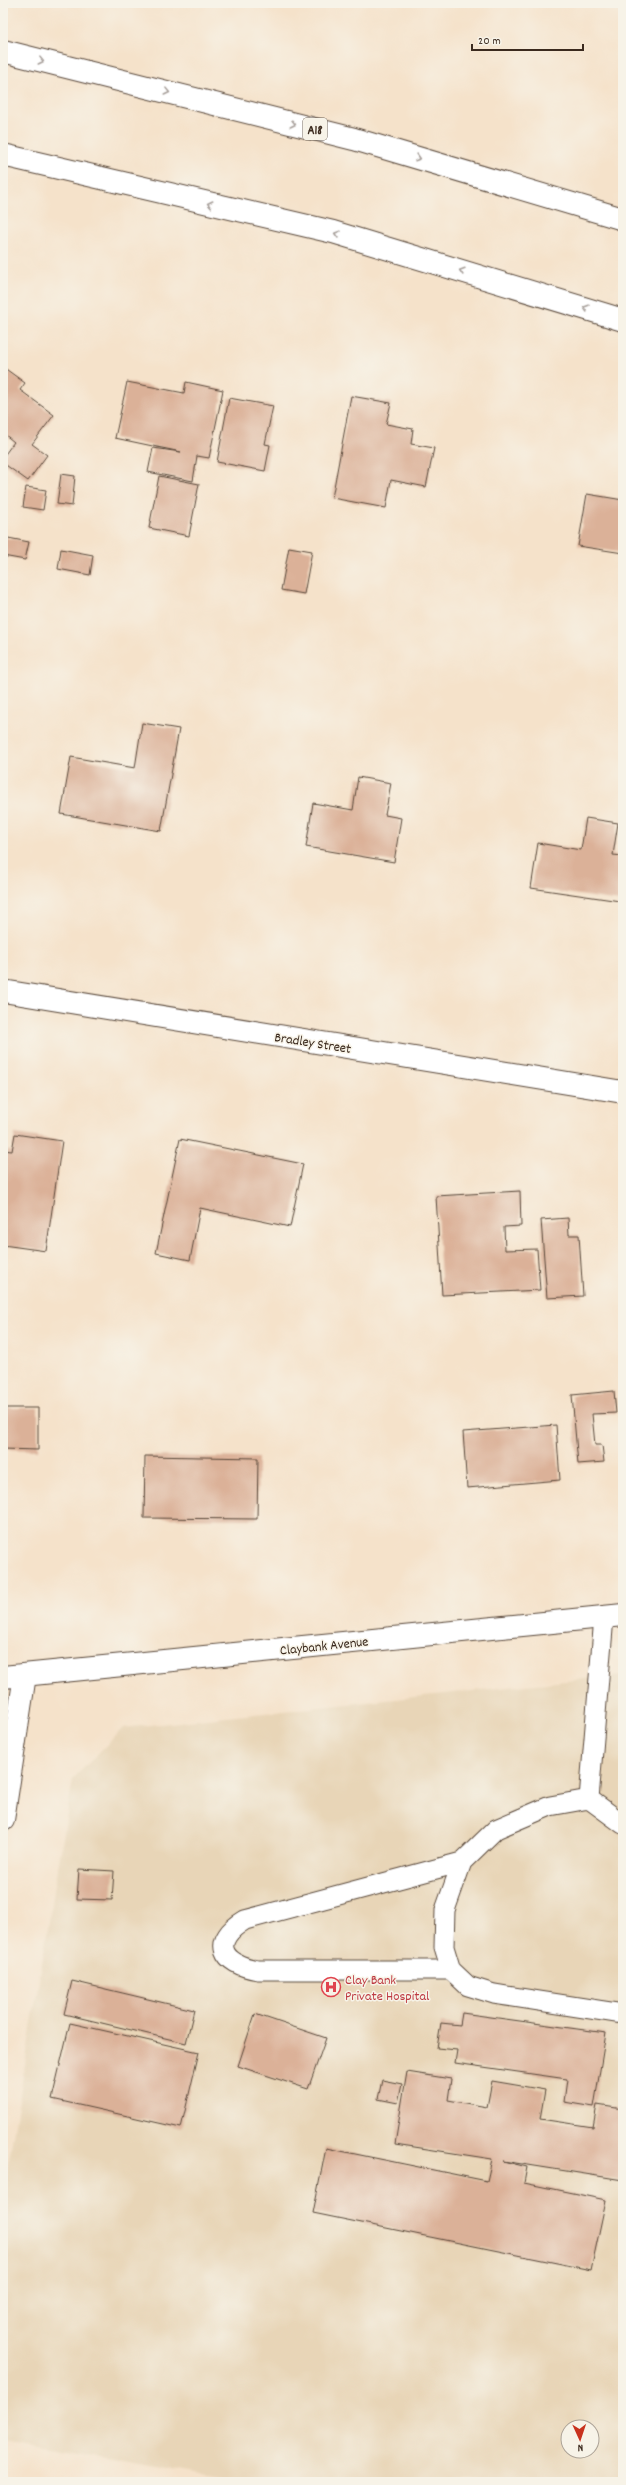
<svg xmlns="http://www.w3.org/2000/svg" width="626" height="2485" font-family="Dekko,sans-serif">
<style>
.built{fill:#e8d5b7;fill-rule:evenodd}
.building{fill:#dbb198}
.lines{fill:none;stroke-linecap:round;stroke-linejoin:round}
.service-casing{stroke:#574638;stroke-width:21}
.minor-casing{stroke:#574638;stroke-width:24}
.trunk-casing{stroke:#574638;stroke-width:24}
.service{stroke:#fff;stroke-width:19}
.minor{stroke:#fff;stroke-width:22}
.trunk{stroke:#fff;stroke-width:22}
.oneway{stroke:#a79f9a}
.labels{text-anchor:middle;stroke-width:3;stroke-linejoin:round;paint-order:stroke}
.shield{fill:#f7f3e8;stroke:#73665b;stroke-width:1}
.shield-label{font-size:13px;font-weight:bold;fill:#3b2a1e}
.street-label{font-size:14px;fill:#3b2a1e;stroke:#f7f3e8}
.health-label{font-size:14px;fill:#be3a42;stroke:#f7f3e8;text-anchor:start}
</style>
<rect width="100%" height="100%" fill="#f7f3e8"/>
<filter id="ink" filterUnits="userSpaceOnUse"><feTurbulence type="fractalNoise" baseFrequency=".025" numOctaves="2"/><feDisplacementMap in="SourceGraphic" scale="8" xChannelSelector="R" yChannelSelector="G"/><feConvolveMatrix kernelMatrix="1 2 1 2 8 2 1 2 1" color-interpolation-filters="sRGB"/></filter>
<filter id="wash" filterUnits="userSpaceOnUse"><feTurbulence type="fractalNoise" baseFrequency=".012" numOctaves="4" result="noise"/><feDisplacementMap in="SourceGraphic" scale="16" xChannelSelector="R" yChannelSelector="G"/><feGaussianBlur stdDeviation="0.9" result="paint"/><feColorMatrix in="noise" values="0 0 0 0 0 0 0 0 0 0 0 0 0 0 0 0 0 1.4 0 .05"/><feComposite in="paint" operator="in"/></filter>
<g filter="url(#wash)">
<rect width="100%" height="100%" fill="#f5e2ca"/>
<path class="built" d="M623 1675V2482H243L3 2440V2195L73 1779 123 1728ZM568 2427H592V2451H568Z"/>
<g id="blocks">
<path class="building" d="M3 367 25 383 20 390 54 415 32 444 47 455 28 481 3 463V457L14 442 3 433Z
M127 382 184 393 186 382 223 390 209 458 197 456 193 481 148 472 153 448 181 452 115 438Z
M351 396 391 403 386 424 413 429 411 444 434 448 426 487 391 480 386 508 332 498Z
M229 398 273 406 265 444 270 445 265 471 217 462Z
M61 474 75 476 72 506 57 504Z
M159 476 199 484 189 536 149 528Z
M26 487 46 490 43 510 23 507Z
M587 494 623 500V553L578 546Z
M3 537 29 542 25 560 3 556Z
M289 547 312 551 304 594 281 590Z
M61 549 93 555 90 575 58 569Z
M142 723 179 729 161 831 61 814 71 757 135 768Z
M358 777 391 783 385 815 401 818 394 862 306 847 313 803 353 810Z
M586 818 618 823 613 855 623 856 620 901 531 888 538 843 581 850Z
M15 1134 62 1141 46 1251 3 1245V1150L12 1151Z
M180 1139 303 1164 290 1227 200 1208 190 1260 156 1253Z
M520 1191 521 1226 504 1227 505 1250 537 1249 540 1290 442 1295 436 1196Z
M568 1218 569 1235H579L583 1296 547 1298 541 1220Z
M614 1391 616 1413 592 1414 595 1445H602L604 1462 578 1464 572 1395Z
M3 1408H38V1450L3 1449Z
M556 1425 560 1480 467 1488 463 1432Z
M145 1456 258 1458 257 1519 144 1518Z
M79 1869 114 1871 112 1900 77 1899Z
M72 1981 194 2010 186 2043 64 2014Z
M462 2013 606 2033 594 2107 564 2102 567 2079 455 2063 457 2050 437 2048 441 2023 460 2025Z
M255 2014 326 2038 308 2089 238 2066Z
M70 2023 199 2052 181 2128 52 2099Z
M407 2072 451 2079 448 2100 487 2107 492 2081 545 2090 540 2119 593 2127 597 2105 623 2109V2180L503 2161 527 2167 524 2183 606 2200 591 2270 313 2213 326 2148 487 2181 492 2159 395 2144Z
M382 2080 402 2084 398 2103 378 2099Z"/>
</g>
</g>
<g filter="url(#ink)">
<use href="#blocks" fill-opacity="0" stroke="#574638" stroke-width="1"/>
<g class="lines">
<g class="service-casing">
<path id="service" d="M589 1799 604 1617
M623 1824 589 1799 550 1806 496 1829 462 1862 445 1910 444 1947 451 1970 468 1986 494 1994 623 2014
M451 1970H258C221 1964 210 1941 245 1920L462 1862"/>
</g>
<g class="minor-casing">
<path id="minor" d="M3 991 623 1092
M3 1677 623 1615
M3 1820 25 1675"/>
</g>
<g class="trunk-casing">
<path id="trunk" d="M3 51 354 139 623 219
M3 155 333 232 623 320"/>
</g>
<use href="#service" class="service"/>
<use href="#minor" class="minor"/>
<use href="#trunk" class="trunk"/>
</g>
<defs><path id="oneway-chevron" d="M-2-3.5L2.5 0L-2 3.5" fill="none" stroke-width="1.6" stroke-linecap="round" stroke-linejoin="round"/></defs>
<g class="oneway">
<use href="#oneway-chevron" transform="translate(41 61) rotate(14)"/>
<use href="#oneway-chevron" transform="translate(167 92) rotate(14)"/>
<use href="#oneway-chevron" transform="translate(293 124) rotate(14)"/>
<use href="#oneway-chevron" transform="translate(418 158) rotate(17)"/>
<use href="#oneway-chevron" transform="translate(210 204) rotate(-167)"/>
<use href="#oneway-chevron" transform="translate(337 234) rotate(-164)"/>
<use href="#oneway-chevron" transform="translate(462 271) rotate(-163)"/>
<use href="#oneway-chevron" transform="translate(586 308) rotate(-163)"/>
</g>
</g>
<defs>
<g id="hospital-ring" transform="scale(1)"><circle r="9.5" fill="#f7f3e8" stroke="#e0444e" stroke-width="1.5"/><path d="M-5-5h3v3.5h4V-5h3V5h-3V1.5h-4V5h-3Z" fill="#e0444e"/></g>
</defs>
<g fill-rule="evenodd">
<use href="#hospital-ring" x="331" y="1987"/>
</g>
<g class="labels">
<rect class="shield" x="303" y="118" width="24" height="22" rx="3"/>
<g class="shield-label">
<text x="315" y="134">A18</text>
</g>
<g class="street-label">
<text transform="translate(313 1042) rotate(9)" y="5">Bradley Street</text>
<text transform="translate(324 1645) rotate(-6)" y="5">Claybank Avenue</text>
</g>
<g class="health-label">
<text x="345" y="1984">Clay Bank<tspan x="345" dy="16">Private Hospital</tspan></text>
</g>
</g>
<rect width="626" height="2485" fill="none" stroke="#f7f3e8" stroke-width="16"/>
<g transform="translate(580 2439) rotate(177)"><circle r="19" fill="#f7f3e8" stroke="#aca397"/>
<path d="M0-3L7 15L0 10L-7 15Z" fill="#c8321e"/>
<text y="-6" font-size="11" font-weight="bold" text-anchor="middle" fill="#3b2a1e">N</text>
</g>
<path d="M472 44v6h111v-6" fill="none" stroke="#3b2a1e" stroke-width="2"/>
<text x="478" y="44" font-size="12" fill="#3b2a1e" stroke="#f7f3e8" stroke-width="3" paint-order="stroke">20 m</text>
</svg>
